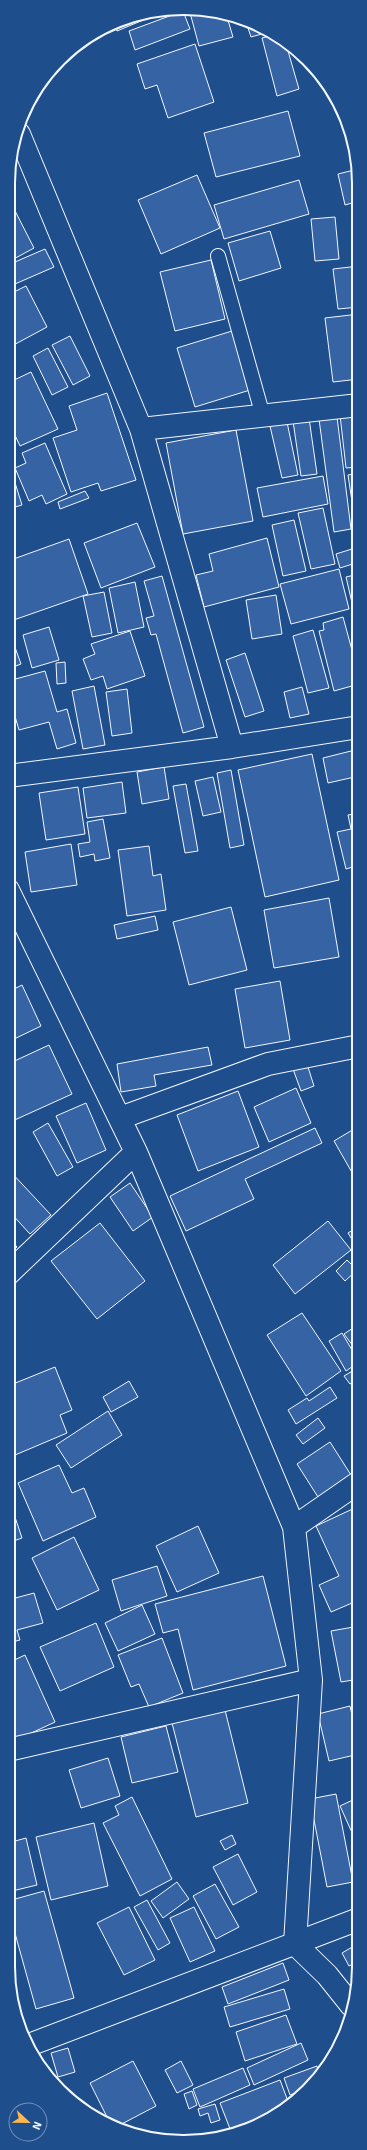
<svg xmlns="http://www.w3.org/2000/svg" width="367" height="2150" font-family="Signika,sans-serif">
<style>
.building{fill:#3563a3;stroke:#f2f6ff}
.lines{fill:none;stroke-linecap:round;stroke-linejoin:round}
.service-casing{stroke:#f2f6ff;stroke-width:16}
.minor-casing{stroke:#f2f6ff;stroke-width:24}
.service{stroke:#1f4e8c;stroke-width:14}
.minor{stroke:#1f4e8c;stroke-width:22}
.rim{fill:none;stroke:#f2f6ff;stroke-width:2}
</style>
<rect width="100%" height="100%" fill="#1f4e8c"/>
<path class="building" d="M195 8 227 17 233 37 199 46 189 9Z
M183 11 190 29 135 50 129 31Z
M160 13 117 31 115 24 127 17Z
M246 22 261 26 269 32 251 37Z
M273 35 286 44 299 89 277 96 262 38Z
M195 44 214 102 168 118 157 85 145 89 137 64Z
M288 111 300 156 216 177 204 133Z
M358 169 359 201 345 205 338 174Z
M197 175 220 228 161 254 138 200Z
M299 180 309 214 224 239 214 205Z
M11 203 34 248 10 261 8 204Z
M335 217 339 259 315 261 311 219Z
M270 231 281 268 239 281 228 243Z
M45 249 54 267 8 287V265Z
M211 260 225 319 175 331 160 272Z
M359 266V307L338 309 333 269Z
M26 286 47 327 8 348V295Z
M359 314V379L333 382 325 318Z
M232 331 250 390 195 407 177 348Z
M70 336 90 376 73 385 52 345Z
M48 348 68 387 52 395 33 356Z
M31 372 58 429 20 446 8 420V383Z
M107 393 136 480 101 491 98 483 71 492 53 438 77 430 69 406Z
M359 413V467L346 468 340 415Z
M337 417 351 529 334 532 319 419Z
M309 418 317 474 301 476 293 421Z
M287 422 298 475 282 478 270 426Z
M236 430 253 521 183 534 166 443Z
M45 443 67 494 46 504 42 495 29 501 15 468 26 463 22 453Z
M11 470 22 505 8 509V471Z
M359 473V528H356L348 475Z
M323 476 328 504 263 517 257 488Z
M85 491 89 498 60 509 58 502Z
M323 508 335 564 311 569 298 513Z
M294 520 306 571 283 576 272 525Z
M137 523 155 567 101 588 84 543Z
M359 535V562L340 568 336 554 355 548 352 537Z
M267 538 279 587 204 607 196 575 213 571 209 554Z
M69 539 88 594 8 622V561Z
M339 569 349 609 291 624 280 584Z
M359 574V620H356L346 577Z
M162 576 204 727 183 733 156 634 151 635 146 618 154 616 144 581Z
M135 582 144 627 118 633 109 588Z
M104 592 112 633 92 637 83 596Z
M276 595 282 634 252 639 246 600Z
M343 617 359 676V684L334 691 319 631 324 630 323 623Z
M49 627 59 660 32 668 23 635Z
M313 630 329 688 308 693 293 636Z
M130 631 145 676 107 689 103 676 91 680 83 659 95 654 91 644Z
M11 636 21 664 8 669V637Z
M245 653 264 711 245 717 226 660Z
M65 662 66 683 57 684 56 663Z
M45 671 57 712 67 709 76 743 57 749 49 722 19 730 8 692V681Z
M94 686 105 745 83 749 72 691Z
M302 687 309 714 290 718 284 692Z
M127 689 132 733 112 736 106 692Z
M359 749V776L328 783 323 758Z
M312 754 339 880 265 897 238 770Z
M164 767 169 799 142 804 137 772Z
M231 770 244 845 230 848 217 773Z
M213 777 221 812 203 816 195 781Z
M122 782 126 813 87 818 83 788Z
M186 784 198 851 185 853 173 786Z
M78 787 85 834 46 840 39 793Z
M359 813V874L356 866 346 869 337 832 351 829 348 815Z
M103 819 110 858 95 861 94 854 80 857 78 844 90 842 87 822Z
M71 844 77 885 31 892 25 852Z
M149 846 153 876 161 874 166 910 127 916 118 850Z
M329 898 339 957 274 968 264 910Z
M231 907 247 970 189 985 173 922Z
M155 916 158 930 117 939 114 925Z
M355 946H359L358 963Z
M280 981 290 1040 245 1048 235 989Z
M22 985 41 1026 8 1042V992Z
M49 1045 72 1094 8 1123V1064Z
M208 1047 212 1065 154 1075 156 1086 121 1092 117 1064Z
M307 1064 314 1086 301 1091 293 1069Z
M296 1088 311 1123 269 1142 254 1107Z
M238 1091 259 1147 198 1171 177 1115Z
M86 1103 106 1150 77 1163 56 1116Z
M48 1123 73 1167 57 1176 33 1132Z
M359 1126V1182L358 1183 334 1141Z
M315 1128 322 1143 245 1179 254 1199 186 1231 170 1196Z
M8 1169 51 1215 30 1234 8 1210Z
M130 1183 153 1217 133 1231 110 1197Z
M328 1221 351 1250 295 1294 273 1265Z
M100 1223 145 1281 97 1319 51 1261Z
M359 1226V1245L356 1246 348 1233Z
M8 1236 17 1247 8 1254Z
M347 1260 357 1270 345 1281 336 1271Z
M302 1313 341 1371 306 1396 267 1335Z
M359 1324V1354L344 1334Z
M342 1333 359 1362 346 1371 329 1341Z
M55 1367 72 1410 60 1415 67 1433 8 1458V1386Z
M359 1367V1379L350 1384 344 1376Z
M129 1381 138 1397 111 1412 103 1397Z
M330 1387 337 1398 296 1424 288 1410 307 1398 309 1401Z
M108 1411 122 1435 71 1468 56 1445Z
M318 1418 325 1428 303 1444 296 1435Z
M330 1442 351 1475 318 1497 297 1464Z
M59 1465 72 1493 84 1488 96 1517 43 1541 18 1483Z
M11 1505 22 1538 8 1543V1506Z
M359 1506V1600L331 1612 319 1585 339 1576 316 1526Z
M198 1526 219 1573 177 1592 156 1546Z
M74 1537 99 1590 57 1610 32 1558Z
M157 1566 167 1596 121 1611 112 1580Z
M263 1576 286 1666 193 1690 178 1629 163 1633 155 1604Z
M34 1593 43 1623 17 1630 20 1640 8 1643V1600Z
M142 1605 155 1634 118 1651 105 1623Z
M96 1623 114 1667 60 1691 40 1647Z
M359 1626V1679L341 1682 331 1631Z
M162 1638 183 1693 149 1707 139 1684 131 1687 118 1655Z
M25 1655 55 1722 12 1742 8 1734V1663Z
M224 1706 248 1803 196 1817 171 1719Z
M350 1706 359 1746V1754L329 1761 318 1714Z
M166 1726 178 1772 132 1783 121 1737Z
M108 1758 120 1796 81 1808 69 1770Z
M359 1774V1786L353 1779Z
M336 1794 353 1882 327 1887 310 1799Z
M132 1797 172 1879 140 1896 103 1823 119 1815 115 1806Z
M359 1797V1848L340 1806Z
M94 1823 108 1886 51 1900 36 1837Z
M232 1835 236 1844 225 1850 220 1841Z
M26 1838 37 1885 8 1892V1843Z
M238 1854 257 1892 233 1905 213 1867Z
M177 1882 189 1899 163 1918 151 1901Z
M215 1884 239 1927 216 1939 193 1896Z
M44 1891 74 1998 36 2009 8 1908V1901Z
M147 1900 170 1943 158 1950 134 1907Z
M129 1907 155 1960 124 1975 97 1923Z
M194 1907 215 1951 190 1962 170 1918Z
M359 1943V1961L349 1966 342 1953Z
M8 1949 15 1973 10 1975 8 1966Z
M283 1963 289 1980 228 2004 222 1987Z
M284 1989 290 2009 230 2027 224 2007Z
M286 2015 297 2044 245 2061 236 2032Z
M301 2043 308 2060 254 2085 247 2068Z
M68 2048 75 2072 58 2077 51 2053Z
M133 2061 156 2106 116 2127 111 2125 90 2083Z
M181 2061 193 2085 177 2093 165 2070Z
M317 2066 319 2073 306 2089 290 2095 284 2078Z
M243 2068 250 2085 200 2107 193 2089Z
M280 2080 289 2104 240 2133 232 2134 220 2103Z
M192 2091 197 2105 189 2109 184 2094Z
M215 2104 220 2120 211 2123 208 2113 200 2116 198 2109Z"/>
<g class="lines">
<g class="service-casing">
<path id="service" d="M218 256 263 416"/>
</g>
<g class="minor-casing">
<path id="minor" d="M19 134 141 429 232 747
M141 429 359 405
M8 776 232 747 359 727
M8 890 136 1152 294 1527 311 1680 295 1944 327 1975 351 2005
M120 1118 268 1064 359 1046
M8 1274 136 1152
M294 1527 359 1482
M8 1750 311 1680
M29 2045 359 1919"/>
</g>
<use href="#service" class="service"/>
<use href="#minor" class="minor"/>
</g>
<path d="M0 0H367V2150H0ZM183 15H184A168 168 0 0 1 352 183V1967A168 168 0 0 1 184 2135H183A168 168 0 0 1 15 1967V183A168 168 0 0 1 183 15Z" fill="#1f4e8c" fill-rule="evenodd"/>
<path class="rim" d="M183 15H184A168 168 0 0 1 352 183V1967A168 168 0 0 1 184 2135H183A168 168 0 0 1 15 1967V183A168 168 0 0 1 183 15Z"/>
<g transform="translate(28 2122) rotate(112)"><circle r="19" fill="#1f4e8c" stroke="#7391ba"/>
<path d="M0-3L7 15L0 10L-7 15Z" fill="#ffb74d"/>
<text y="-6" font-size="11" font-weight="bold" text-anchor="middle" fill="#f2f6ff">N</text>
</g>
</svg>
